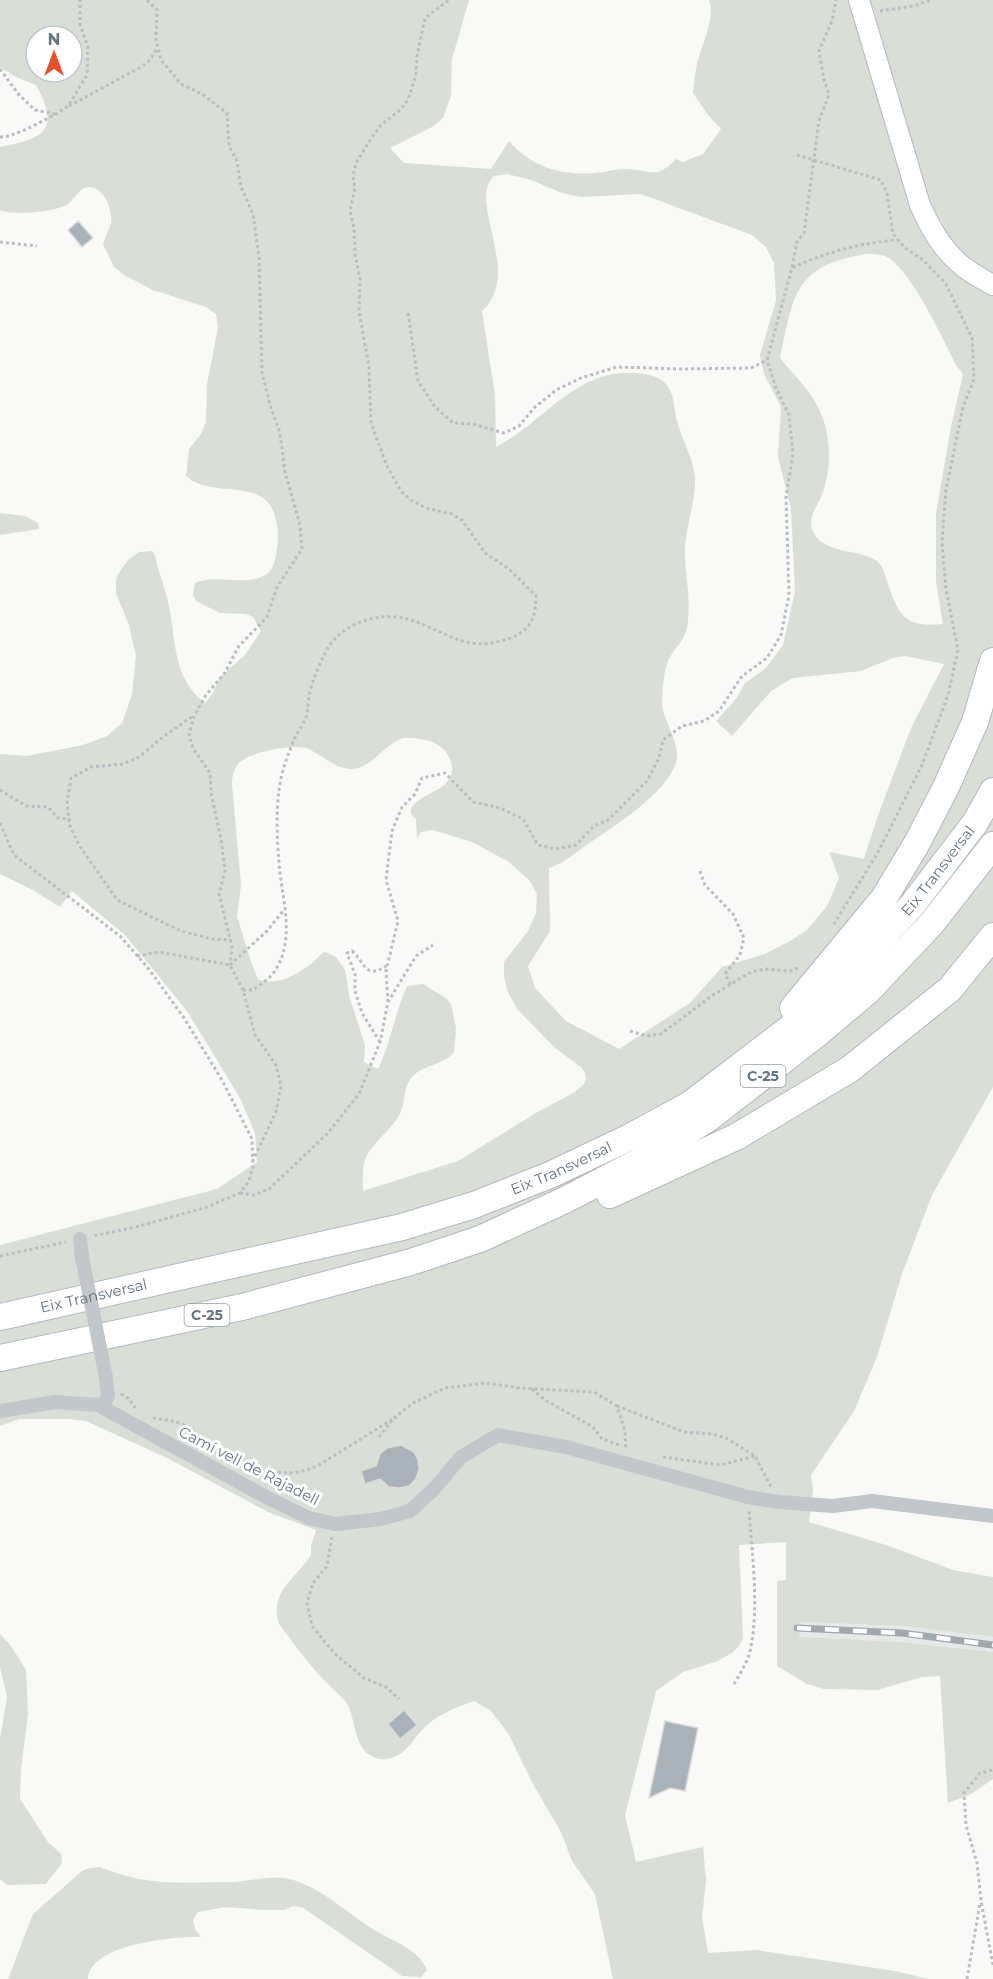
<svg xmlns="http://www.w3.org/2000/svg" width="993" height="1979" font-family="Montserrat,sans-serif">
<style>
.built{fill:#e7e8e8}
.green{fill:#d9ded6;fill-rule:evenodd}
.building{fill:#a9b2b9;stroke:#dbdbd9;stroke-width:1.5}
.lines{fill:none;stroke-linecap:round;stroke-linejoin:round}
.secondary-casing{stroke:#b5bbc0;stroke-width:22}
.highway-casing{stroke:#b3b8bc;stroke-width:28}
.path{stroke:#babec1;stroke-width:3;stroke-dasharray:3 3;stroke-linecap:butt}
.street{stroke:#c2c7cb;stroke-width:14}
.secondary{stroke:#fff;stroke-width:20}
.highway{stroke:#fff;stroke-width:26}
.rail-casing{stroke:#a1a9af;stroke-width:7}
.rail{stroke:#fff;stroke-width:4.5;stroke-dasharray:14;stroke-linecap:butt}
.street-bridge{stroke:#c2c7cb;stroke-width:14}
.labels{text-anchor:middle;stroke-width:6;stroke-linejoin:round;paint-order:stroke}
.shield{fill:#fff;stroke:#929fa8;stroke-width:1.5}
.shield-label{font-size:14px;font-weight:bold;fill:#647683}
.street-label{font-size:15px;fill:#647683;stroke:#fff}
</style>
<rect width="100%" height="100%" fill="#f9f9f7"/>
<path class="built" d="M800 1622 902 1626 993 1637V1652L900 1642 799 1638Z"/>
<path class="green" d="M0 0H469L452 59 451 96 443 118 432 127 390 148 404 163 491 169 509 141C532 168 563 176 597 173 606 172 615 169 625 169 649 169 656 181 676 159L683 162 703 154 721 129 708 115 693 93C694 83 695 74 697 64 701 47 716 16 709 0H993V1087L932 1195 902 1274 877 1357 854 1411 811 1475 813 1490 809 1522 886 1545 953 1570 993 1577V1637L902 1626 801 1622 799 1637 900 1642 993 1652V1779L971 1794 948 1803 940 1676 922 1677 877 1690 824 1689 807 1684 777 1666V1581L786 1580V1542L739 1545 743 1638 739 1646 733 1652 718 1661 683 1672 656 1691 625 1815 636 1862 703 1847 706 1880 702 1918 708 1953 756 1950 895 1971 928 1979H613L595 1894 572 1861 561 1832 534 1786 508 1733 490 1710 474 1701C455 1708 437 1714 422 1730 414 1739 408 1750 396 1756 388 1760 378 1761 370 1755 353 1745 356 1717 346 1702 340 1694 332 1689 326 1682 309 1665 294 1644 279 1624 269 1591 296 1579 311 1555V1546L316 1530 268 1512 167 1458 86 1421 68 1419H19L0 1426V1245L217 1189 257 1162 255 1133 240 1098 187 1011 125 935 72 891 60 907 31 889 0 874V754L27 756 83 745 107 736 122 723 132 695 136 656 129 625 116 593V580L118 574 129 559 139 552 152 551 155 556C159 575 167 592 170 611 176 646 174 679 205 703L213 693 221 676 245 655 261 631 253 617 246 614 220 613 196 601 193 595 195 583C218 573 246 588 267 574 274 569 276 557 277 549 279 537 278 525 274 513 262 477 210 499 186 476L189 449 201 434 206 422 207 384 218 328 216 314 206 307 153 290 124 275 114 267 103 244C105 237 109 230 111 223 113 210 104 187 89 187 79 187 75 199 68 204 55 212 14 216 0 210V147C44 138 61 131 36 85L16 77 0 67ZM36 36H72V72H36ZM507 174 531 180 562 193 580 197 641 194 752 235 766 247 774 263 776 300 760 355 764 374 781 407 778 457 791 508 795 591 783 645 765 669 745 683 736 699 716 721 732 736 771 691 793 678 861 671 893 658 905 656 944 664 911 728 876 821 864 859 829 852 839 878 827 906 807 930 790 941 765 954 722 967 690 1003 619 1049 566 1021 535 988 528 966 550 931 549 868C565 863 576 852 591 842 617 824 665 794 676 763 682 744 662 720 662 702 663 690 663 672 668 661 674 648 687 639 688 621 691 596 684 570 685 545 687 523 696 499 695 477 693 457 682 440 677 421 673 408 676 395 665 383 659 376 646 374 636 373 576 368 543 423 496 447L495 395 482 311C524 273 466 201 494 176ZM866 254C872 254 879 254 885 256 909 266 943 339 956 365L963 374 951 427 936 513V582L943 624C904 628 899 616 887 581 885 574 882 565 877 561 860 549 822 554 813 531 807 519 816 508 821 497 833 468 832 428 814 400 805 385 791 372 780 358 794 295 793 266 866 254ZM403 738C413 738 423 738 432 742 448 748 460 769 446 783 437 793 422 794 411 808V814L416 819 417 838 421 832 433 830 472 842 509 862 530 881 537 894 536 913 528 931 504 962V976L507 990 517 1009 555 1048 581 1067 585 1072 586 1078 584 1084 575 1092 536 1113 458 1161 363 1191C363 1182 362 1172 364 1163 370 1143 390 1132 400 1114 406 1101 403 1085 414 1075 426 1064 444 1065 454 1052L456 1028 451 1004 447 999 423 984 407 986C395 1013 391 1042 378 1069L364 1062 365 1045 350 999 345 970 336 957 325 952C319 955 316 960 311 964 297 975 275 987 258 979L251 962 237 916 241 885 232 785C232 777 233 769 239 763 249 752 292 744 306 748 322 754 334 769 352 769 370 769 384 745 403 738Z
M0 513 25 516 38 523 39 529 0 535Z
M0 1634 11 1646 26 1670 28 1714 21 1769 20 1799 48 1842 61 1854 62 1863 46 1884 7 1885 0 1879V1739L7 1697 0 1667Z
M99 1867C111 1871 122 1875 134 1878 166 1885 202 1882 234 1882 254 1881 273 1874 293 1880 323 1889 347 1913 374 1930 392 1941 419 1949 427 1970L421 1977 402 1976 302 1907 293 1906 284 1910H264L226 1907 198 1912 193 1920 195 1929 201 1937C175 1936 89 1944 88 1979H8L33 1914 82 1871 90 1868Z"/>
<path class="building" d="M78 221 93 238 82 247 68 230Z
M401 1445 414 1452 418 1460 419 1469 416 1479 409 1486 399 1488 389 1487 380 1479 365 1484 361 1471 376 1466 380 1454 387 1448Z
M404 1710 417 1725 400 1739 388 1724Z
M665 1721 698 1728 685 1791 670 1788 649 1798Z"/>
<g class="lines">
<g class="secondary-casing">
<path id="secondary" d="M859 0 920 205C930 227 941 248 960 264 970 273 982 279 993 285"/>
</g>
<g class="highway-casing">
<g id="highway">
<path d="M793 1008 884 898 917 843 946 787 975 722 993 661"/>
<path d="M610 1195 736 1137 850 1069 950 989 993 936"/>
<path id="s1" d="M0 1317 402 1227 474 1205 550 1175 628 1138 689 1105 794 1025 860 963 913 904 975 823 993 791"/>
<path d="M0 1358 242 1307 411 1262 480 1239 565 1200 640 1161 709 1118 817 1034 868 991 932 923 993 845"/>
</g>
</g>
<path class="path" d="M147 0 157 10 156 40 161 60 181 84 202 94 227 113 229 146 237 161 241 187 253 214 259 257 262 372 270 405 280 433 285 472 300 525 302 549 277 587 267 617 239 646 224 674 206 695 194 716 189 735 193 748 210 773 211 793 221 839 225 871 219 894 232 947 230 965
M880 11 913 6 931 0
M0 69 19 95 35 110 55 114
M69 106 139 68 148 62 158 48
M0 137 9 136 27 129 56 114 68 106 87 75 88 48 80 24V0
M797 155 881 180 887 194 893 234 904 247 923 260 946 284 972 338 974 379 963 407 946 490 942 542 946 589 958 650 948 695 922 765 877 854 832 927
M0 242 37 246
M792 267 797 242 804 233 819 121 829 94 824 80 819 51 832 21 836 0
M408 313 418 381 435 407 453 423 473 424 504 433 519 426 534 408 556 390 581 378 617 367 682 369 751 368 767 360 792 268C826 252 860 243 897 240
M192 717 164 736 139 757 123 764 91 767 71 778 67 804 70 826 79 845 117 900 181 931 212 939 231 940
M0 790 26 806 48 807 58 818 69 819
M0 823 14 855 120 936 148 968 184 1018 222 1080 252 1139 253 1167 249 1181 240 1193 207 1207 136 1227 93 1236
M700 871 705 885 733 914 744 938 740 955 725 974 731 985
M137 956 159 952 230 965 243 990 255 1035 276 1065 281 1086 276 1112 253 1160
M230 965 267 931 283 911
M243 990H253C261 984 271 978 276 969 296 937 281 896 279 862 277 841 276 811 279 790 281 773 288 753 295 738 298 731 303 725 306 718 308 711 308 703 309 696 312 681 319 666 325 653 340 623 380 610 411 620 430 626 447 637 466 642 478 645 489 644 501 641 527 634 536 623 536 596L509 569 485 553 462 520 452 514 426 508 411 500 401 491 387 466 371 423 369 367 359 311 360 279 355 254 354 228 350 211 355 188 353 176 356 163 372 137 380 126 400 110 408 100 416 75 417 56 425 18 449 0
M388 1002 386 971 398 921 386 880 392 831 402 807 415 794 422 778 445 773 473 802 500 808 523 819 538 845 556 849 576 845 594 826 608 820 647 781 659 758 663 740 682 726 704 721 719 711 742 676 767 658 781 635 789 595 786 497 793 454 789 415 776 388 767 360
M630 1031 647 1036 661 1034 713 995 751 972 765 969 790 971 800 967
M380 1042 362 1013 355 991V974L347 953 352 951C365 962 365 980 386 966
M240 1193 254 1195 269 1189 327 1134 359 1094 380 1042 388 1002 416 956 433 945
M0 1256 66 1242
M532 1389 545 1400 593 1427 602 1439 622 1446
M121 1394 128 1398 135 1408
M617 1406 684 1432 712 1434 726 1438 755 1456 771 1487
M153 1418C163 1420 174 1420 184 1425 192 1428 195 1435 202 1440 220 1452 266 1473 287 1473 298 1473 309 1470 319 1465L393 1419
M379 1437 393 1419 413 1403 445 1388 486 1383 520 1388 594 1392 617 1406 625 1431 626 1450
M663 1457 721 1465 755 1456
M332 1537 327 1566 313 1583 307 1603 312 1626 335 1654 364 1678 386 1687 399 1699
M734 1684C741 1672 749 1660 751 1646 759 1608 752 1550 749 1511
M993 1965 981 1901 977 1863 966 1825 964 1793 980 1773 993 1770
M967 1979 980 1903"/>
<path class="street" d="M80 1239 82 1257
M103 1407 108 1395 106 1378
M0 1411 55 1402 98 1405 268 1498 309 1518 335 1524 381 1519 410 1511 433 1490 461 1457 498 1435 566 1447 748 1497 779 1502 833 1506 872 1501 993 1516"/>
<use href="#secondary" class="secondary"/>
<use href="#highway" class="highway"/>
<g class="rail-casing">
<path id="rail" d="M797 1628 902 1633 993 1645"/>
</g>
<use href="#rail" class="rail"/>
<path class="street-bridge" d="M82 1257 106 1378"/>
</g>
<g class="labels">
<g class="shield">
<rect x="740.5" y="1065" width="45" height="22" rx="4.5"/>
<rect x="184.5" y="1304" width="45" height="22" rx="4.5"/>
</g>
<g class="shield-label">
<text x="763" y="1081">C-25</text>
<text x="207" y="1320">C-25</text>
</g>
<g class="street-label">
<text dy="5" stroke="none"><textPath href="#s1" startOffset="1068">Eix Transversal</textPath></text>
<text dy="5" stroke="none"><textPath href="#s1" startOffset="582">Eix Transversal</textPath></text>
<text dy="5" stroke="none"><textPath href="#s1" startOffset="96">Eix Transversal</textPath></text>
<text transform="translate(249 1466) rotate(27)" y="5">Camí vell de Rajadell</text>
</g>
</g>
<g transform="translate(54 54)"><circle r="28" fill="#ffffff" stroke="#c1c8cd" stroke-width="1.5"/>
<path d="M0-4.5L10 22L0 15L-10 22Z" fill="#e7512a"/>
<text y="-9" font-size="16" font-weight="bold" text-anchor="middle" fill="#647683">N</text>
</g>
</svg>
